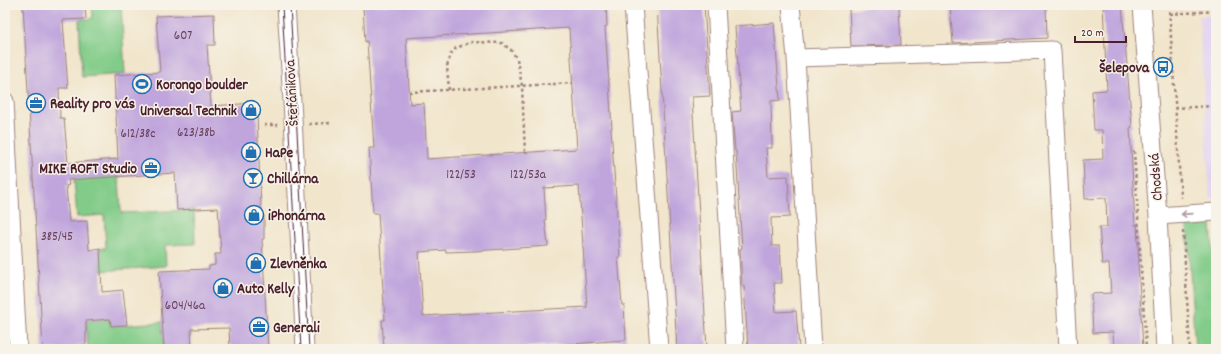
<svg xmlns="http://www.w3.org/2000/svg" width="1221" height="354" font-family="Dekko,sans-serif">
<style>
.built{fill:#e3d3f2}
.green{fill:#82cc89;stroke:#66765a}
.building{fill:#c0a5dd;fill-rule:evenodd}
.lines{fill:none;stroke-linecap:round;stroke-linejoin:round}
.minor-casing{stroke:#9e827b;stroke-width:19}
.path{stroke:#9e827b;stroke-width:2.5;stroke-dasharray:3 3;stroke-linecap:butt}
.minor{stroke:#fff;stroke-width:17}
.tram{stroke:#4a1f2b;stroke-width:1}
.oneway{stroke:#ae9aa0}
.labels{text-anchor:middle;stroke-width:3;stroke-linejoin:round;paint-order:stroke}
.number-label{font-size:13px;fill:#684058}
.poi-label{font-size:15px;font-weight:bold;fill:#4a1f2b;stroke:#f7f3e8;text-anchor:start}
.street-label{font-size:15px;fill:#4a1f2b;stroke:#f7f3e8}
</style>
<rect width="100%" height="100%" fill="#f7f3e8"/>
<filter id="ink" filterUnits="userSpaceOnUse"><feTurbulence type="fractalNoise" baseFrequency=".025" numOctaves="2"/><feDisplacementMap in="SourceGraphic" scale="8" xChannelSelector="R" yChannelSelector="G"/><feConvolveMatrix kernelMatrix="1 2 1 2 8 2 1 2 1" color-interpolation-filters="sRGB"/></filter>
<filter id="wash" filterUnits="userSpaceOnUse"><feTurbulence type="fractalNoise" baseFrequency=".012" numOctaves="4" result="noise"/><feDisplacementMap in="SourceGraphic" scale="16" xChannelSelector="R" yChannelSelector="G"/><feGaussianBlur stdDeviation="0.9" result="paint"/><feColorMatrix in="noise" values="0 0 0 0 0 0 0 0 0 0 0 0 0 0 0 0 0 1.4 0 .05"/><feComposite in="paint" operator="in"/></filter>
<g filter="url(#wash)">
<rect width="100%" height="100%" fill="#f1e5cb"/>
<path class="built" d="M1216 15V198H1210L1199 16Z"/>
<path class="green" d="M92 5H121L125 74 82 77 79 20 93 18Z
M119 176 121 213 194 210 195 244 165 245 166 266 101 271 100 248H106L104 215 77 217 74 179Z
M1211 223 1216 302V349H1195L1187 225Z
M110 319 111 326 162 322 164 349H88L86 321Z"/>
<g id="blocks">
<path class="building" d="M23 5H85L86 19 63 20 68 88H59L60 118H64L68 163 118 159 114 75 160 72 156 16 214 14 215 45H207L211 106 255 103 256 116H257L261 206 264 217V239H262L268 349H230L229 328 191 329 192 349H164L159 271 209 269V266L215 265V254H221L218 208 177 210 175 173 68 180 69 185 66 186 69 222 87 221 89 250 100 248 102 292 123 290 127 325 111 326 110 319 86 321V344L76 345V348L71 349H43Z
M372 5H606L607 26 605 27 612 128H611L620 257H618L622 305H624L626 340 502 349H384L382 320H385L378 213H373L369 148H374L370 86 367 41 365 42 363 6ZM569 28 577 149 427 159 424 103 410 104 406 38ZM579 186 587 307 423 316 419 252 446 250V252L474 251 548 246 545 220H546L544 188Z
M657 5H704L710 96 692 97 707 349H677Z
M885 5 899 6 901 45 851 46 849 9Z
M950 5H1046L1047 38 953 43Z
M1103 5H1122L1132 127 1130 128 1135 225H1137L1139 262H1138L1143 349H1114L1113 332 1093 333 1091 294 1111 293 1109 264H1102L1099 227H1107L1106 198 1085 199 1083 160 1103 159 1102 130H1094L1092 91 1107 90Z
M774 23 780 100 771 101 772 148H766L768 177 788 176 790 217 771 218 772 246H780L782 283H774L776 312 796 311 799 349H748L744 286H742L740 249 742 248 736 151H735L732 112 741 111 735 26Z"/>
</g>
</g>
<g filter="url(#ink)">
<use href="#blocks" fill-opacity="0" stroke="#9e827b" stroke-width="1"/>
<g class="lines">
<g class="minor-casing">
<path id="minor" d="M286 5 293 118 305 349
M633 5 659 349
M716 5 735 349
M791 5 796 58 813 349
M1142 5 1158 216 1165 349
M796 58 1052 50 1068 349
M5 101 18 349
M1158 216 1216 212"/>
</g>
<path class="path" d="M1169 5 1181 198
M1170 14 1216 11
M449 90 447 66 451 54 456 48 472 42 502 43 511 50 517 59 522 86 525 153
M409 92 573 83
M1175 108 1213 106
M309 124 332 123
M264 125H278
M1134 151 1146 349
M1183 231 1190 349"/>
<use href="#minor" class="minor"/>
<path class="tram" d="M282 5 301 349
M290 5 309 349"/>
</g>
<defs><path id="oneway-shaft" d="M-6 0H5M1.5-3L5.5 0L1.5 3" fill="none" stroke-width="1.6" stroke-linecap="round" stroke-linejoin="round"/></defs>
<use class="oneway" href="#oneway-shaft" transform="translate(1187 214) rotate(176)"/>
</g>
<defs>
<g id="bus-ring" transform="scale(1)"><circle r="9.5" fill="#f7f3e8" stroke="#1f6fb2" stroke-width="1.5"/><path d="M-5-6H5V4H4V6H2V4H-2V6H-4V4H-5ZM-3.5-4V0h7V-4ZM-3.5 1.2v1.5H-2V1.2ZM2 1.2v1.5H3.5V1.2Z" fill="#1f6fb2"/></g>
<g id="stadium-ring" transform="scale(1)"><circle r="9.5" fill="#f7f3e8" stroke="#1f6fb2" stroke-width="1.5"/><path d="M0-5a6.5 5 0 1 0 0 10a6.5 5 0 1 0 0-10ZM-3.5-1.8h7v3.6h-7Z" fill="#1f6fb2"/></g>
<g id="office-ring" transform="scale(1)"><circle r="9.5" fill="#f7f3e8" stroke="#1f6fb2" stroke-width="1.5"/><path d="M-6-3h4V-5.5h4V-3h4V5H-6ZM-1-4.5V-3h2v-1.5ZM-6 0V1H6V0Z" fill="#1f6fb2"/></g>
<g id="shop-ring" transform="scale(1)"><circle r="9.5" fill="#f7f3e8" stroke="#1f6fb2" stroke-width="1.5"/><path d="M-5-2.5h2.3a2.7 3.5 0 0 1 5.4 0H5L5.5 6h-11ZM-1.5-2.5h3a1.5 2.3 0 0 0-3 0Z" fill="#1f6fb2"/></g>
<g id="bar-ring" transform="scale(1)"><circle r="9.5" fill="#f7f3e8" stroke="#1f6fb2" stroke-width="1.5"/><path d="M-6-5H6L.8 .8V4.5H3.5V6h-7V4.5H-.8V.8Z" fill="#1f6fb2"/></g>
</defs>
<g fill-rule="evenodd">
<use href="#bus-ring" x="1163" y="67"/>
<use href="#stadium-ring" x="142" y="84"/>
<use href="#office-ring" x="36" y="103"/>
<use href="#shop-ring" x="251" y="110"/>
<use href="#shop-ring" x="251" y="152"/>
<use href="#office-ring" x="151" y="168"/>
<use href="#bar-ring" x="253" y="178"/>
<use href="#shop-ring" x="254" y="215"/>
<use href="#shop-ring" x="256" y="263"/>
<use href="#shop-ring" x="223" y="288"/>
<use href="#office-ring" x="259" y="327"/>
</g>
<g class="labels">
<g class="number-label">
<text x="183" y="39">607</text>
<text x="196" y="136">623/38b</text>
<text x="138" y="137">612/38c</text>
<text x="461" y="178">122/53</text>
<text x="528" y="178">122/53a</text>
<text x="57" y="240">385/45</text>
<text x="185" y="309">604/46a</text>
</g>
<g class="poi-label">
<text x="1149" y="72" text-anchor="end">Šelepova</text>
<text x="156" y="89">Korongo boulder</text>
<text x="50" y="108">Reality pro vás</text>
<text x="237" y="115" text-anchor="end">Universal Technik</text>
<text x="265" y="157">HaPe</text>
<text x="137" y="173" text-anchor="end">MIKE ROFT Studio</text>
<text x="267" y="183">Chillárna</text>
<text x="268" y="220">iPhonárna</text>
<text x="270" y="268">Zlevněnka</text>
<text x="237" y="293">Auto Kelly</text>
<text x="273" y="332">Generali</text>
</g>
<g class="street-label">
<text transform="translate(291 93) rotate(-93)" y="5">Štefánikova</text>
<text transform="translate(1155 177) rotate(-94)" y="5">Chodská</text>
</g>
</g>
<rect width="1221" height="354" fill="none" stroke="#f7f3e8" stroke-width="20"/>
<path d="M1075 36v6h51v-6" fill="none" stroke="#4a1f2b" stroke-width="2"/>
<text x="1081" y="36" font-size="12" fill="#4a1f2b" stroke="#f7f3e8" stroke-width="3" paint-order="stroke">20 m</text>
</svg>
